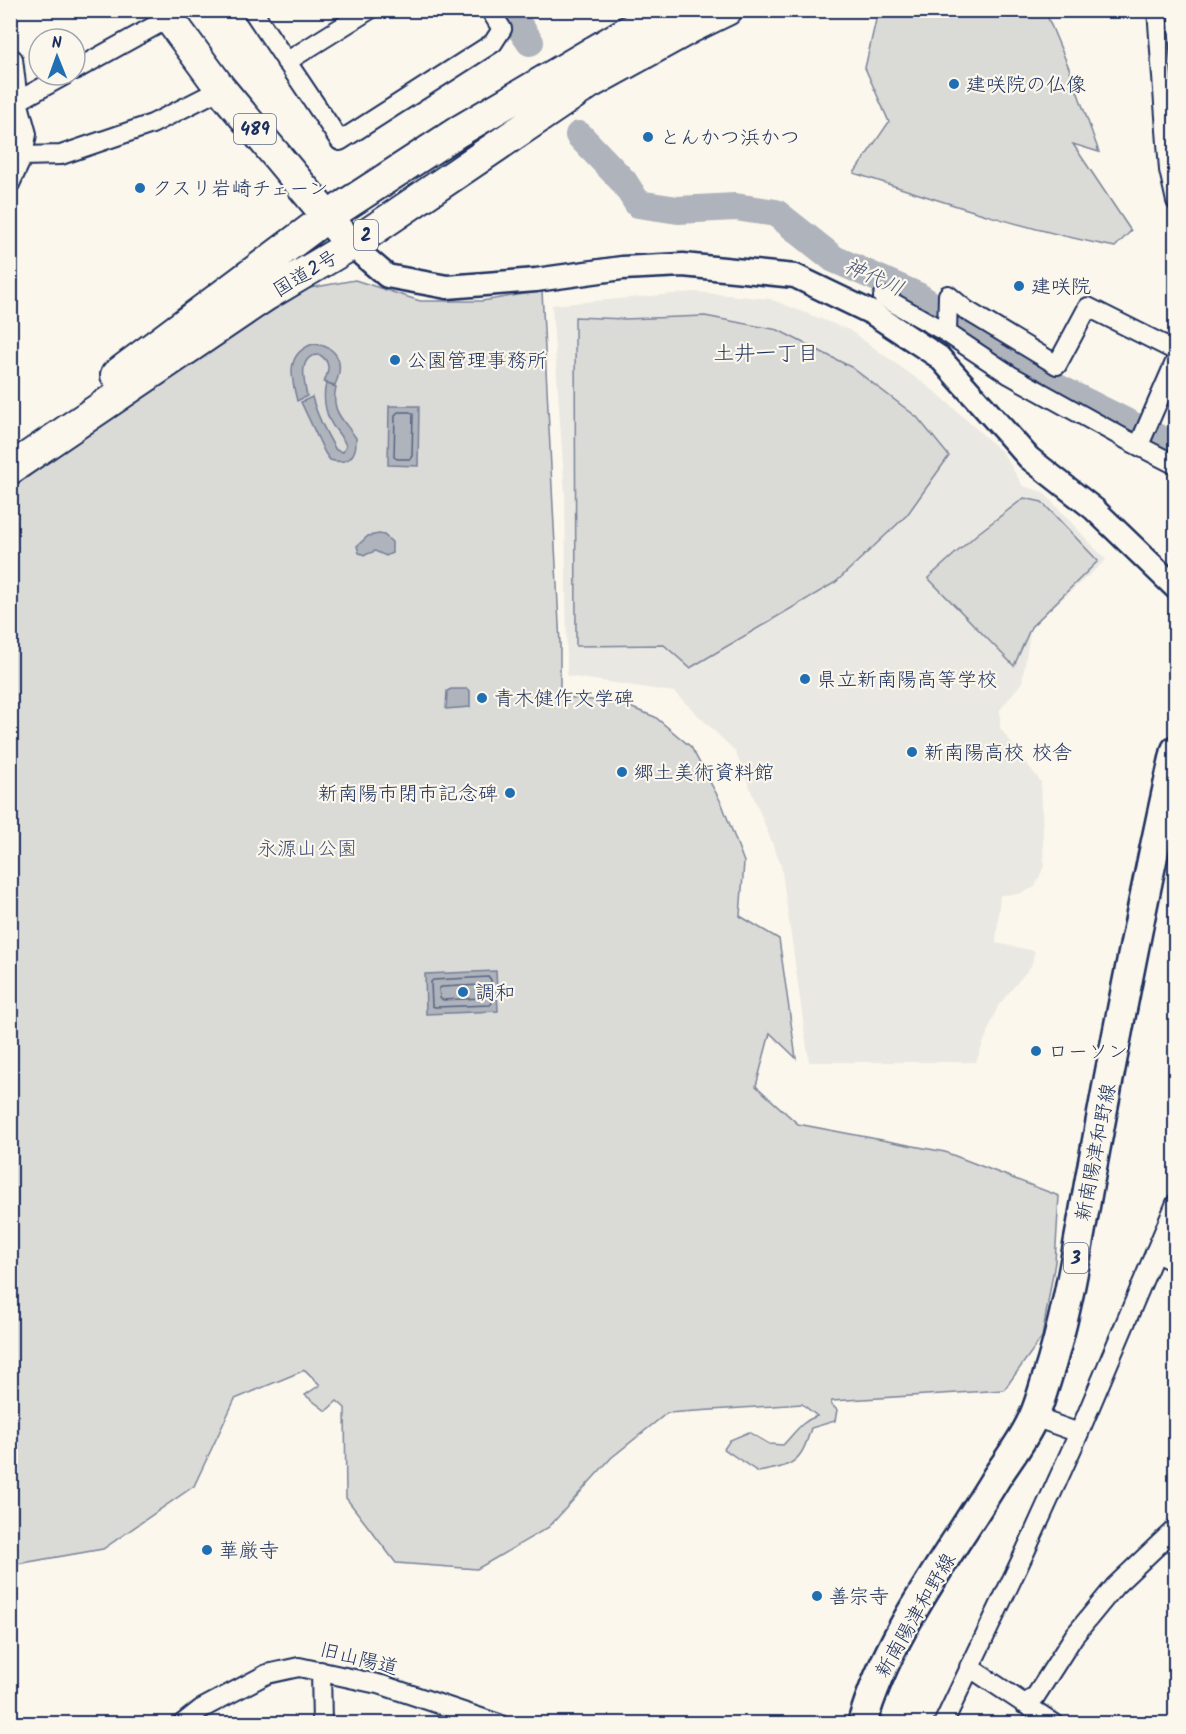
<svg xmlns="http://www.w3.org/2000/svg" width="1186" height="1734" font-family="Kalam,'Klee One',sans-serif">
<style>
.built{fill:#eae8e2}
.green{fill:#dadad7;stroke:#7a849a;stroke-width:1.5}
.water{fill:#afb3bb;stroke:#747e96;stroke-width:1.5}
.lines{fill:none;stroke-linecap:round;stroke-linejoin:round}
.shore{stroke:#566483;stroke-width:1.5}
.stream{stroke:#747e96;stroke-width:4.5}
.river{stroke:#afb3bb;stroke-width:28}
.minor-casing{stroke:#1b2f5e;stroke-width:22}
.tertiary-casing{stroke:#1b2f5e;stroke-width:27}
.primary-casing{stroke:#1b2f5e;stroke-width:33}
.trunk-casing{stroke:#1b2f5e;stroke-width:34}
.minor{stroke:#fbf7ec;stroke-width:18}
.tertiary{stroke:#fbf7ec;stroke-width:22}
.primary{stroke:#fbf7ec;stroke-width:28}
.trunk{stroke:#fbf7ec;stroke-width:30}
.poi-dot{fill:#1f6fb2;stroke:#fbf7ec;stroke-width:2}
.labels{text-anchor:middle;stroke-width:4.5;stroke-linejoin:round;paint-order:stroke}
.shield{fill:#fbf7ec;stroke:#5e6b89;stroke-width:1.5}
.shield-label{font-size:18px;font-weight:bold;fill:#1b2f5e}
.poi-label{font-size:20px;fill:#1b2f5e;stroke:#fbf7ec;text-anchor:start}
.street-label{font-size:20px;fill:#1b2f5e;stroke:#fbf7ec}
.park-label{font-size:20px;fill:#415176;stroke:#fbf7ec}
.water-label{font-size:21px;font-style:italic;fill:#47577a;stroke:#fbf7ec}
.neighbourhood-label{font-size:21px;fill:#1b2f5e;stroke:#fbf7ec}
</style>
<rect width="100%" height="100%" fill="#fbf7ec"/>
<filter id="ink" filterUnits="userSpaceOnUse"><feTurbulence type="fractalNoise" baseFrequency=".0167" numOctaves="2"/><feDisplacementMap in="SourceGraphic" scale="12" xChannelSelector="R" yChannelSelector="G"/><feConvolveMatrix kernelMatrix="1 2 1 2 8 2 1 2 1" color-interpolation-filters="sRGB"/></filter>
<g filter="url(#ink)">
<path class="built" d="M695 292 770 299 849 330 937 393 1003 453 1023 486 1043 492 1106 560 1031 627 1022 682 1000 710V728L1041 782 1044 866 1035 887 1019 894 1000 895 996 943 1035 951 1031 966 998 1006 976 1062H809L781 865 735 751 674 692 567 676 565 494 552 305Z"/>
<path class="green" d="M878 11H1045L1069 68 1099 152 1073 144 1131 231 1115 247C1026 230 940 201 854 173L889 122 865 68Z
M355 280 420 301H482L542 291 560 644V696L622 704 655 717 691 747 722 804 744 862 740 916 779 939 796 1058 770 1033 756 1086 798 1124 945 1152 1059 1196 1055 1262 1042 1337 1004 1390 832 1401 831 1404 837 1410 835 1421 811 1428C801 1463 793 1466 758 1472L724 1449 730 1440 749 1432 769 1444 783 1445C796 1432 800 1422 817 1416L802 1404 667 1413 611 1458 549 1527 477 1569 396 1563 346 1498 345 1408 337 1401 326 1411 305 1395 320 1385 305 1370 235 1399 194 1486 103 1549 11 1565V489L205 352 310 288Z
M705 316 778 330 851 367 917 417 949 456 907 515 836 582 690 668 664 645 576 646 575 317 625 319Z
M1024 498 1042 502 1098 561 1031 627 1014 666 928 578 977 534Z"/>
<path class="water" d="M313 344C338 346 345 363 335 385L324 382C329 371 331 362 320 355 297 354 304 382 307 396L297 401C291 377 285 354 313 344Z
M326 384 336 387C330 412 344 420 356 438 357 457 348 465 330 460L325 453 301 402 312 397C317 416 326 433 336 450L343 452 346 446C344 439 340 436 336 430 326 419 322 398 326 384Z
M389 406H419L418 466 388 465Z
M379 534 384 535 392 542V553L386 556 375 551 365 555 359 553 357 546 368 536Z
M451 689H467L470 691V707L446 709 447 691Z
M496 971 498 1011 426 1014 425 974Z"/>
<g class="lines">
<path class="shore" d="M398 412H410L413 414 412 456 410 459H397L394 457 395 415Z
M489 977 491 980 492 1003 490 1005 435 1007 432 1006 431 982 433 980Z
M481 985 484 987V996L482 998 443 1000 440 998 439 989 441 987Z"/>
<path class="stream" d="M10 161 15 152
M1021 1724 1029 1710"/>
<path class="river" d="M508 10 530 42
M579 135 624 182 638 204 678 210 735 207 776 213 834 259 918 296 1040 379 1176 447"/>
<g class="minor-casing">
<path id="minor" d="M252 10 340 141 493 43 502 29 490 10
M1157 10 1169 170 1176 201
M10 59H13L18 101 27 134 23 156 10 184
M286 62 369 10
M75 70 169 18
M18 101 65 75
M23 156 61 155 152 124 221 89
M948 295 966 310 1057 365 1088 307 1176 351
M883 297 947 333 1010 375 1127 440 1176 465
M947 333 948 295
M1139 445 1176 360
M1155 1252 1176 1263
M1034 1417 1079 1433
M969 1667 1055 1724
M321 1671 322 1724
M1024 1704 1035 1697 1074 1636 1115 1586 1176 1528
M182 1724 201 1709 267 1674 299 1667 382 1685 499 1724
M943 1724 1025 1552 1079 1433 1176 1203"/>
</g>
<g class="tertiary-casing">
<path id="tertiary" d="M351 245 387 276 447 287 536 280 622 268 683 265 795 276 872 313 939 357 1029 458 1094 509 1176 588"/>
</g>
<g class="primary-casing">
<path id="primary" d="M862 1724C888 1633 948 1558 996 1478 1009 1458 1025 1438 1034 1416 1039 1405 1042 1393 1046 1381 1068 1314 1078 1243 1091 1173 1117 1032 1144 891 1176 750"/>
</g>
<g class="trunk-casing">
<path id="trunk" d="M163 10 221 89 341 233
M116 375 327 217 459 131 637 26 667 10
M10 469 265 296 351 245 590 83 690 28 727 10"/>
</g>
<use href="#minor" class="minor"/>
<use href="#tertiary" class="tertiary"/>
<use href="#primary" class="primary"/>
<use href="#trunk" class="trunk"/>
</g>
</g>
<g class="poi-dot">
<circle cx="954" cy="84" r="6"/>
<circle cx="648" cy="137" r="6"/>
<circle cx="140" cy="188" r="6"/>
<circle cx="1019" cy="286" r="6"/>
<circle cx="395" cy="360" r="6"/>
<circle cx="805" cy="679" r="6"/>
<circle cx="482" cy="698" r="6"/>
<circle cx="912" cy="752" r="6"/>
<circle cx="622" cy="772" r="6"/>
<circle cx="510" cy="793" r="6"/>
<circle cx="463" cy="992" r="6"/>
<circle cx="1036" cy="1051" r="6"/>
<circle cx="207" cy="1550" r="6"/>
<circle cx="817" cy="1596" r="6"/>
</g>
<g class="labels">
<g class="shield">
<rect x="234" y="114" width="42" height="30" rx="4.5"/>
<rect x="354" y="220" width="24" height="30" rx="4.5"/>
<rect x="1064" y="1243" width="24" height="30" rx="4.5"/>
</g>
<g class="shield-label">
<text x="255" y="135">489</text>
<text x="366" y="241">2</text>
<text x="1076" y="1264">3</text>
</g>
<g class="poi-label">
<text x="966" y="91">建咲院の仏像</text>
<text x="660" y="144">とんかつ浜かつ</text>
<text x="152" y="195">クスリ岩崎チェーン</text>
<text x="1031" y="293">建咲院</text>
<text x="407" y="367">公園管理事務所</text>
<text x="817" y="686">県立新南陽高等学校</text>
<text x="494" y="705">青木健作文学碑</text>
<text x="924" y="759">新南陽高校 校舎</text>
<text x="634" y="779">郷土美術資料館</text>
<text x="498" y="800" text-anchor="end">新南陽市閉市記念碑</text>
<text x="475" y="999">調和</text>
<text x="1048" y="1058">ローソン</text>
<text x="219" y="1557">華厳寺</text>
<text x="829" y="1603">善宗寺</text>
</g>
<g class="street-label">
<text transform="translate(305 273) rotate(-31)" y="7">国道2号</text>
<text transform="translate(1095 1152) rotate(-79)" y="7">新南陽津和野線</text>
<text transform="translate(915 1615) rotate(-60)" y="7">新南陽津和野線</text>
<text transform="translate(359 1658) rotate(14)" y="7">旧山陽道</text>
</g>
<g class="park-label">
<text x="307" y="855">永源山公園</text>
</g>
<g class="water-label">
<text transform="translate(874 277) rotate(24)" y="7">神代川</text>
</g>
<g class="neighbourhood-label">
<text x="766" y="360">土井一丁目</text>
</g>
</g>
<rect width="1186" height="1734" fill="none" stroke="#fbf7ec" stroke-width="36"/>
<rect x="18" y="18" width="1150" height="1698" fill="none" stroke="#1b2f5e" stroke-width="2" filter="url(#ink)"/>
<g transform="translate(57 57) rotate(359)"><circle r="28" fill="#fbf7ec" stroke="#a1a7b3" stroke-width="1.5"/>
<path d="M0-4.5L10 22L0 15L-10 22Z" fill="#1f6fb2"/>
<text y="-9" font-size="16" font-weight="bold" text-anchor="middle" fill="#1b2f5e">N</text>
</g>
</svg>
